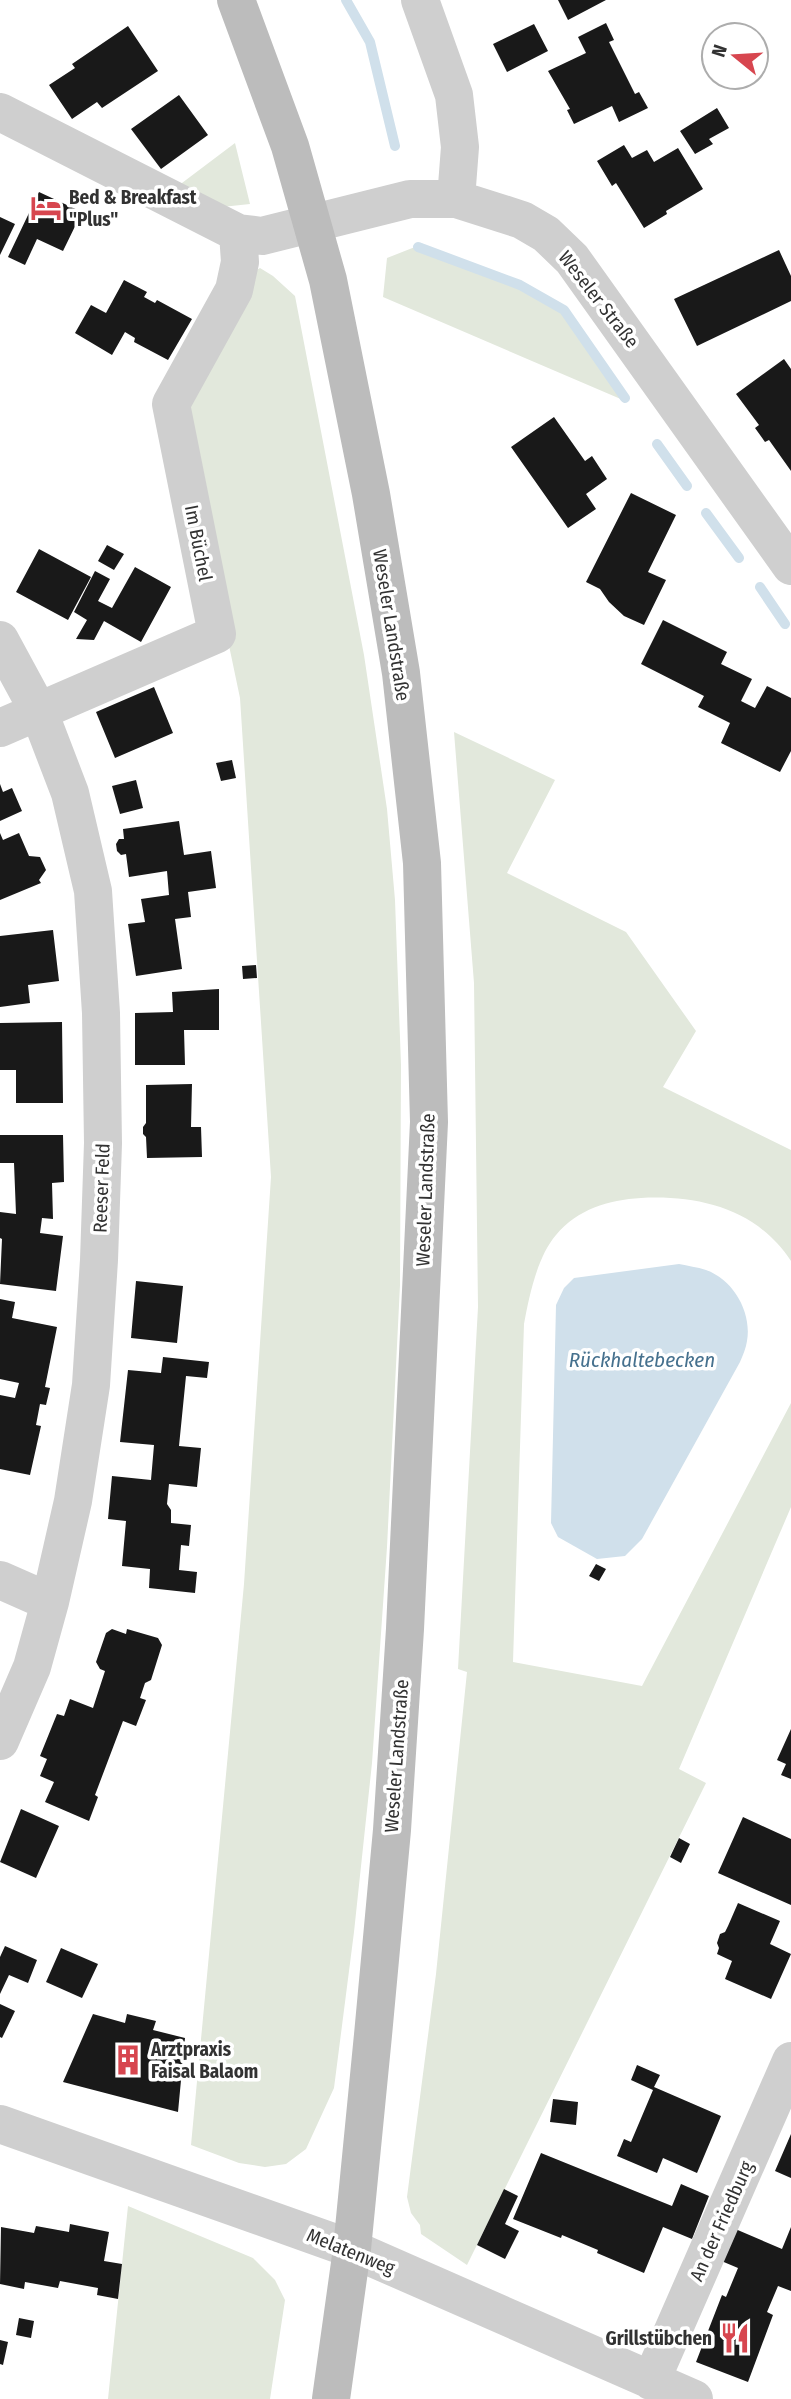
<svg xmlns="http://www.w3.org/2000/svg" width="791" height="2399" font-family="'Fira Sans Condensed',sans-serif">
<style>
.green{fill:#e2e8dc}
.water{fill:#d0e0eb}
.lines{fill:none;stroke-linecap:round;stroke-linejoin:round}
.stream{stroke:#d0e0eb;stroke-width:10}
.building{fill:#191919}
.minor{stroke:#cfcfcf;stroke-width:38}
.secondary{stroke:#bcbcbc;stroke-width:38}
.labels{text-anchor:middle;stroke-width:7;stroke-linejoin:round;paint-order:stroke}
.poi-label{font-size:19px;font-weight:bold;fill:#323232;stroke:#fff;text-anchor:start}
.street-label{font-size:19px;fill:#323232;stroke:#fff}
.water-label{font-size:21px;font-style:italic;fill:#46718e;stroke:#fff}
</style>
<rect width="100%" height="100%" fill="#fff"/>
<path class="green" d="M235 143 250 204 222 207 174 189Z
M420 245 522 283 566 309 629 397 623 400 383 297 387 258Z
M260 268 273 276 295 296 364 655 387 809 395 900 401 1065 400 1285 387 1547 372 1763 354 1932 334 2088 306 2149 286 2164 265 2167 239 2163 191 2145 244 1584 271 1177 240 698 179 407 253 272Z
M454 732 555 780 507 873 626 932 696 1031 663 1087 791 1150V1261C757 1209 699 1195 641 1198 608 1200 578 1209 556 1235 537 1257 529 1297 524 1324L513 1662 642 1686 791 1403V1507L679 1769 706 1783 467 2265 421 2234 420 2225 411 2213 407 2197 436 1974 467 1672 458 1669 478 1307 474 983Z
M128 2206 253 2258 275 2280 285 2300 270 2399H108Z"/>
<path class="water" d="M679 1264C688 1266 697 1267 706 1270 734 1280 752 1313 747 1341 746 1348 743 1355 740 1362L642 1539 625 1556 597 1559 558 1537 551 1523 556 1305 564 1288 574 1278Z"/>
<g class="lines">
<path class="stream" d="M346 0 370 42 395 146
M418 247 520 285 564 310 625 398
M657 444 687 486
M706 513 739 558
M760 587 785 624"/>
</g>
<path class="building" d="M558 0H606L568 20Z
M606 23 614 40 609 42 635 94 639 92 648 108 619 122 612 106 574 124 567 110 570 109 548 71 586 53 578 37Z
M534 24 548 51 507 72 493 44Z
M128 26 158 71 102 108 97 102 72 119 49 85 75 68 72 64Z
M179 95 208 135 161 169 131 129Z
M717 108 729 128 709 139 713 144 695 154 680 131Z
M624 145 632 158 647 150 654 162 678 148 703 189 666 211 667 214 644 228 616 183 612 186 597 161Z
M39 192 82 212 63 251 37 239 25 265 8 257Z
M0 217 15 224 0 255Z
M779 250 791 276V301L697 346 674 299Z
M124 280 147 292 144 297 155 303 157 300 192 319 168 360 134 342 135 338 125 332 112 355 75 333 91 305 106 313Z
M784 359 791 369V471L769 440 765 442 755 428 759 425 736 394Z
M554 417 585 461 592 456 607 479 586 494 596 509 568 528 511 447Z
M631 493 676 515 648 572 666 580 644 625 624 616 609 602 600 589 586 582Z
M107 545 124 554 114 570 98 561Z
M39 549 91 577 68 620 16 592Z
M135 567 171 587 141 642 104 621 94 640 76 639 87 620 74 612 95 571 110 579 98 601 112 608Z
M663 620 727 652 721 664 752 679 741 701 755 708 767 686 791 698V751L780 772 721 743 730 723 698 707 704 696 641 664Z
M154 687 173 733 115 758 96 712Z
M232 760 236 778 221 781 216 763Z
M136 780 143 808 120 814 112 786Z
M0 784 3 792 12 788 22 811 0 821Z
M179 821 184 855 211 851 216 888 188 892 191 917 175 919 182 969 136 976 128 924 145 922 141 899 169 895 167 871 129 877 126 854 121 855 117 851 116 844 119 839H124L123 829Z
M0 833 3 840 19 833 29 856 40 857 46 870 39 880 41 883 0 900Z
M53 930 59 981 28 985 30 1003 0 1007V936Z
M256 965 257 978 243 979 242 966Z
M219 989V1030H184L185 1065H135V1013L173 1012 172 992Z
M62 1022 63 1103H16V1070H0V1023Z
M192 1084 191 1127H201L202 1157 147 1158 146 1137 143 1134V1127L146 1123V1085Z
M0 1135H63L64 1182 52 1183 53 1219 42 1218 40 1233 63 1236 56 1291 0 1284 2 1239 0 1238V1212L16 1214 14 1163H0Z
M136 1281 183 1286 177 1343 131 1338Z
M0 1299 15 1302 12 1318 57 1327 45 1387 50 1388 46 1405 40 1404 36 1425 41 1426 30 1475 0 1469V1395L15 1398 19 1383 0 1379Z
M163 1357 209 1362 207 1378 186 1376 179 1446 201 1448 197 1487 169 1484 167 1504 171 1510V1523L191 1525 189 1546 181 1545 179 1570 197 1572 195 1593 149 1588 150 1569 122 1566 126 1521 108 1519 112 1476 151 1480 154 1445 120 1442 128 1370 161 1373Z
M596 1564 606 1569 599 1581 589 1576Z
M112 1629 126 1634 127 1629 158 1638 162 1645 151 1680 145 1683 140 1698 146 1700 136 1726 123 1721 95 1795 98 1797 89 1821 45 1802 54 1782 40 1776 47 1759 40 1756 57 1714 64 1716 70 1699 93 1708 105 1671 100 1669 96 1662 106 1633Z
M791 1729V1779L781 1775 786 1764 777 1760Z
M21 1809 59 1826 36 1878 0 1862Z
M743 1817 791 1839V1905L718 1873Z
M679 1838 690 1844 681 1863 670 1857Z
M738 1903 780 1921 770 1944 791 1954 771 1999 725 1979 732 1961 717 1954 719 1948 717 1943 720 1934 725 1932 728 1926Z
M5 1946 37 1960 28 1983 9 1975 0 1994V1957Z
M61 1948 98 1964 82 1998 46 1982Z
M0 2004 15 2011 2 2038 0 2037Z
M93 2014 125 2023 127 2014 156 2021 153 2030 185 2038 178 2112 63 2082Z
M637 2065 660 2075 654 2087 721 2116 697 2173 663 2158 657 2173 617 2156 624 2139 631 2142 653 2090 631 2080Z
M553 2099 578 2102 576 2125 550 2122Z
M791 2134V2178L775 2171Z
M541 2153 672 2206 681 2184 709 2196 692 2239 663 2227 644 2273 597 2253 598 2250 562 2235 561 2238 513 2219Z
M504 2189 518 2196 505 2224 519 2231 505 2259 477 2245Z
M70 2224 109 2232 104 2261 122 2264 118 2299 97 2295 98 2288 60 2281 58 2288 25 2282 24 2289 0 2284 1 2227 34 2233 36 2226 69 2232Z
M791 2227V2291L778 2286 767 2312 773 2315 748 2382 696 2362 722 2295 726 2297 738 2268 719 2260 733 2228 782 2249Z
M19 2318 34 2321 31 2338 16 2335Z
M0 2340 8 2342 3 2365 0 2364Z"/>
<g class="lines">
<path class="minor" d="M420 0 454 95 460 147 456 199
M0 112 238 233 262 236 410 199H456L522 220 546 234 572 259 791 566
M0 640 39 712 70 793 93 891 101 1013 103 1143 99 1260 91 1385 73 1501 50 1602 32 1667 0 1741
M0 728 217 634 171 404 234 290 240 262 238 233
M0 1580 50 1602
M0 2124 352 2249 694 2399
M651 2381 791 2061"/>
<path class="secondary" d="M236 0 290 146 328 280 371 494 401 673 422 863 429 1122 405 1629 392 1830 373 2035 352 2249 331 2399"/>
</g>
<defs>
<g id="hotel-bare" transform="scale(2.415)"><path d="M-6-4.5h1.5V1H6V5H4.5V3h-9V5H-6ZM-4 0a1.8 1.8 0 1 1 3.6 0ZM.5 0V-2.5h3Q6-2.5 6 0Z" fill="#d7464f" stroke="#fff" stroke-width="2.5" paint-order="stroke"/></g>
<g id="building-bare" transform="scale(2.415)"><path d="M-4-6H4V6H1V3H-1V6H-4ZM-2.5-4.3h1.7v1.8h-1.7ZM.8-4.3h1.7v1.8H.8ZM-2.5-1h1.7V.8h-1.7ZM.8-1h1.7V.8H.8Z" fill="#d7464f" stroke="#fff" stroke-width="2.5" paint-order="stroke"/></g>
<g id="restaurant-bare" transform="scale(2.415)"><path d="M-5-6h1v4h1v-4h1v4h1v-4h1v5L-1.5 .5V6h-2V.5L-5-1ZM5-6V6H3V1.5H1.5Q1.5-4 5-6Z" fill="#d7464f" stroke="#fff" stroke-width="2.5" paint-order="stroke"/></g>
</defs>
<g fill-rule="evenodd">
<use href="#hotel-bare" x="46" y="208"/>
<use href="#building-bare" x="128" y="2060"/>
<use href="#restaurant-bare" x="735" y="2338"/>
</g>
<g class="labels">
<g class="poi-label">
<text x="69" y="204">Bed &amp; Breakfast<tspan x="69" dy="22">"Plus"</tspan></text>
<text x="151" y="2056">Arztpraxis<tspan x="151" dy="22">Faisal Balaom</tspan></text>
<text x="712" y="2345" text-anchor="end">Grillstübchen</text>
</g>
<g class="street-label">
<text transform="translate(599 299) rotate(52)" y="7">Weseler Straße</text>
<text transform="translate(199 543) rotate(79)" y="7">Im Büchel</text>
<text transform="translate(392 625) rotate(81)" y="7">Weseler Landstraße</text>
<text transform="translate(101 1188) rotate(-88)" y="7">Reeser Feld</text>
<text transform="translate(425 1190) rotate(-88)" y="7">Weseler Landstraße</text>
<text transform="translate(396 1756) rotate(-86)" y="7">Weseler Landstraße</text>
<text transform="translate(721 2221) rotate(-66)" y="7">An der Friedburg</text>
<text transform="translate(351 2251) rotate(22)" y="7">Melatenweg</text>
</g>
<g class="water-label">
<text x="642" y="1367">Rückhaltebecken</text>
</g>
</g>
<g transform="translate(735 56) rotate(288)"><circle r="33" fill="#ffffff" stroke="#adadad" stroke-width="2"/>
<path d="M0-5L12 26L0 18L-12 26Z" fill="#d7464f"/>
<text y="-10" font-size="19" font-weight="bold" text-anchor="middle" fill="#323232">N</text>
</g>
</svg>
